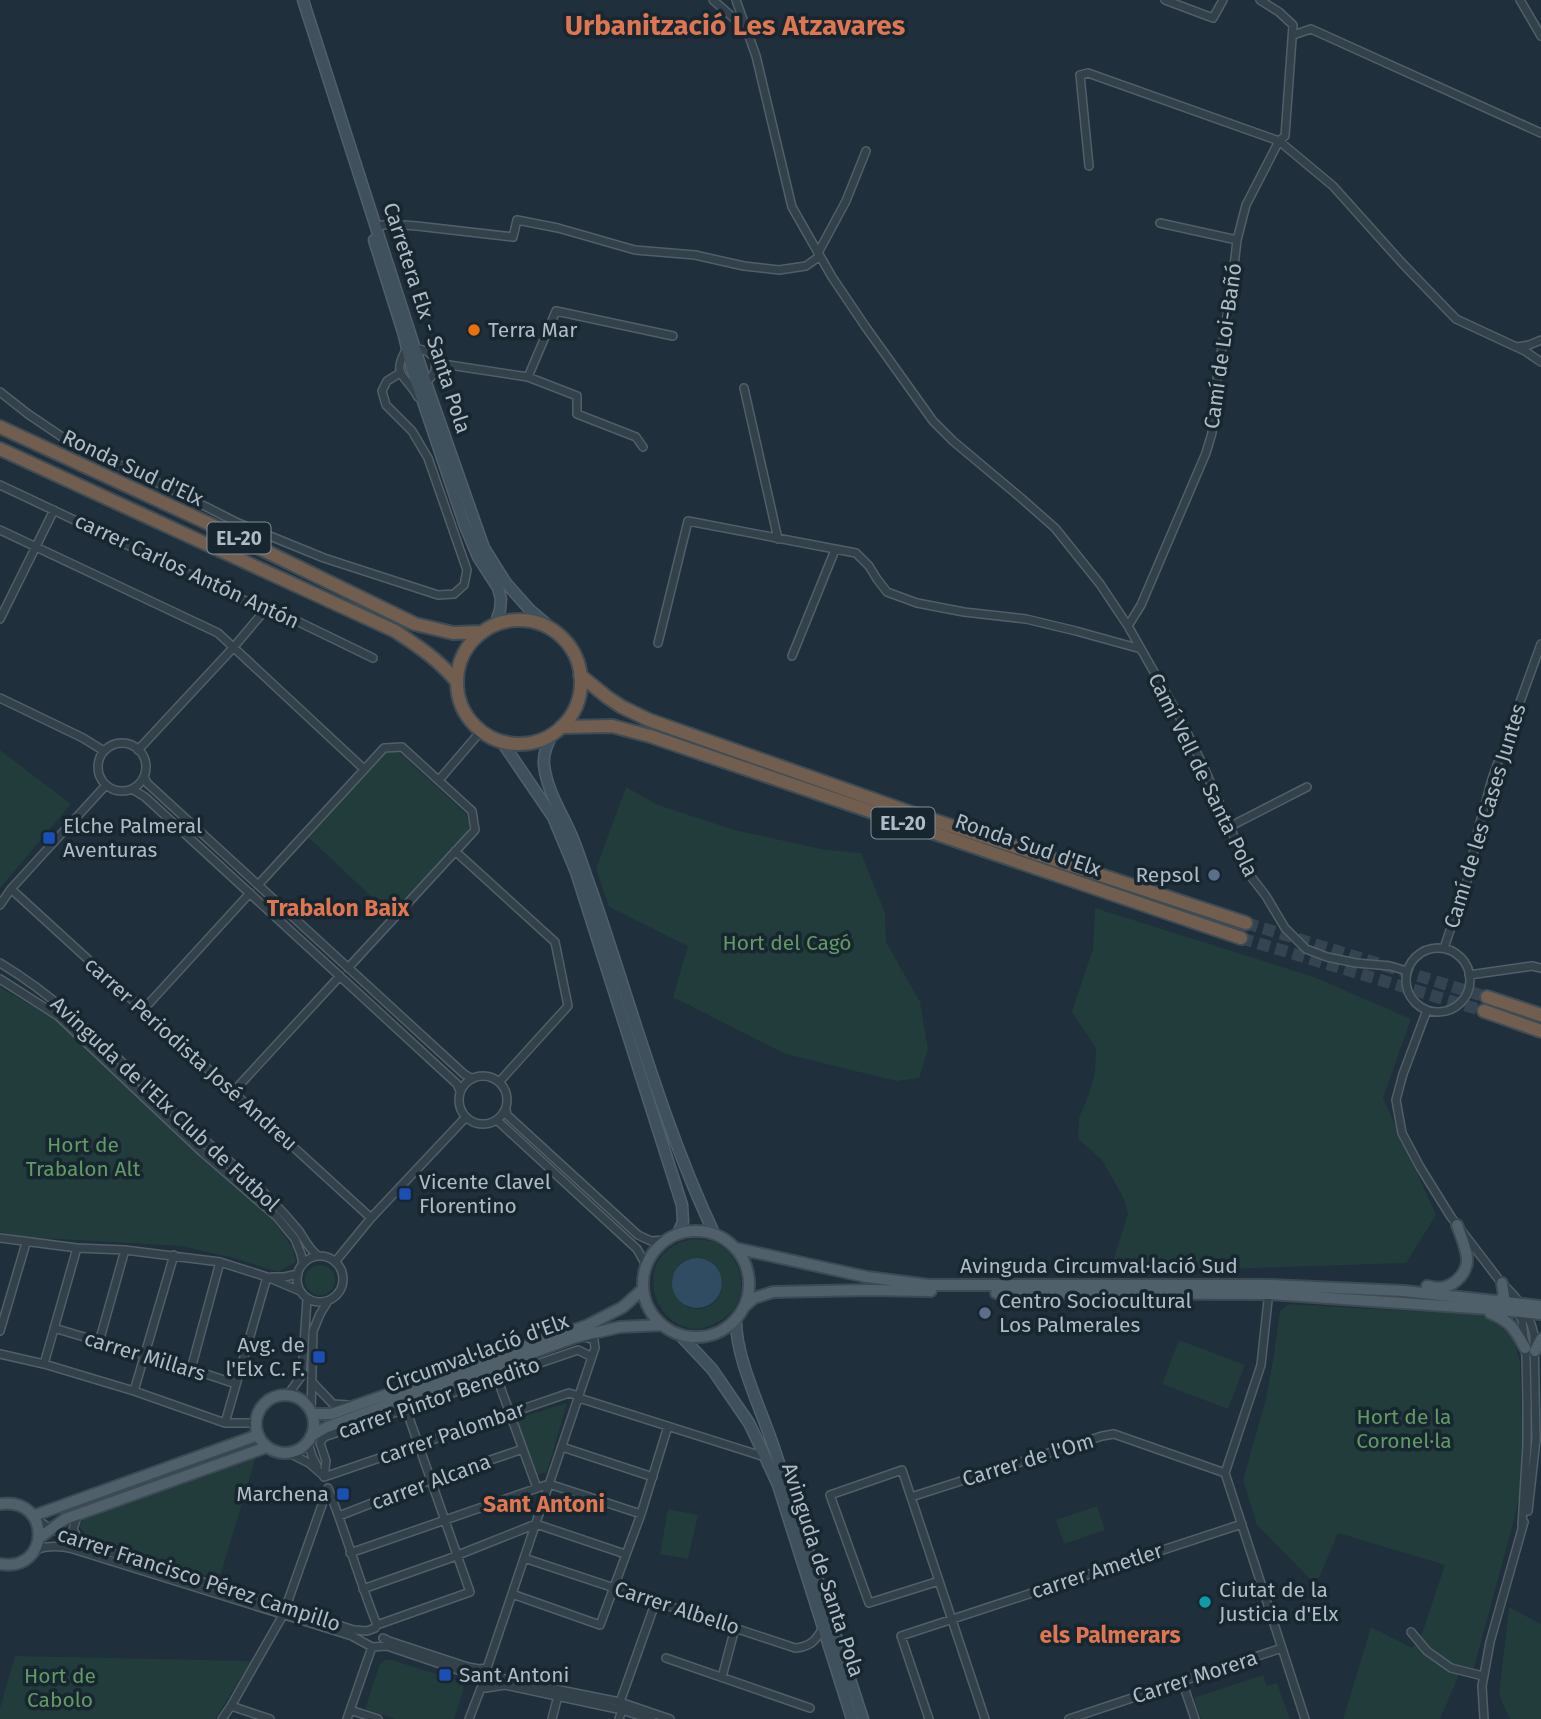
<svg xmlns="http://www.w3.org/2000/svg" width="1541" height="1719" font-family="'Fira Sans',sans-serif">
<style>
.green{fill:#213c3a;fill-rule:evenodd}
.water{fill:#2f4c62}
.lines{fill:none;stroke-linecap:round;stroke-linejoin:round}
.highway-tunnel{stroke:#344450;stroke-width:12;stroke-dasharray:12 6;stroke-linecap:butt}
.street-casing{stroke:#505f68;stroke-width:10}
.secondary-casing{stroke:#505f68;stroke-width:13}
.primary-casing{stroke:#3c4a54;stroke-width:14}
.highway-casing{stroke:#3d4c55;stroke-width:16}
.street{stroke:#33414b;stroke-width:7}
.secondary{stroke:#40515e;stroke-width:10}
.primary{stroke:#50606b;stroke-width:10}
.highway{stroke:#725e4f;stroke-width:12}
.food-dot{fill:#e8710a;stroke:#18262f;stroke-width:2.5}
.transit-dot{fill:#1a4fb4;stroke:#18262f;stroke-width:2.5}
.service-dot{fill:#5c6f8a;stroke:#18262f;stroke-width:2.5}
.culture-dot{fill:#0f9aa8;stroke:#18262f;stroke-width:2.5}
.labels{text-anchor:middle;stroke-width:7;stroke-linejoin:round;paint-order:stroke}
.shield{fill:#18262f;stroke:#808f99;stroke-width:2}
.shield-label{font-size:19px;font-weight:bold;fill:#adbcc7}
.street-label{font-size:21px;fill:#adbcc7;stroke:#18262f}
.poi-label{font-size:21px;fill:#adbcc7;stroke:#18262f;text-anchor:start}
.park-label{font-size:21px;fill:#629a65;stroke:#18262f}
.neighbourhood-label{font-size:23px;font-weight:bold;fill:#de7651;stroke:#18262f}
.district-label{font-size:28px;font-weight:bold;fill:#de7651;stroke:#18262f}
</style>
<rect width="100%" height="100%" fill="#1f2f3b"/>
<path class="green" d="M0 750 71 804 0 888Z
M388 752H397L402 755 465 813C470 821 471 826 466 835L392 916 307 836 383 754Z
M626 787 658 805 735 830 826 850 861 853 885 913 886 942 920 1002 928 1050 919 1078 896 1081 786 1054 673 997 688 946 609 907 596 869Z
M1095 908 1314 977 1411 1019 1383 1098 1436 1215 1406 1263 1226 1269 1111 1267 1128 1214 1124 1199 1102 1160 1078 1139 1079 1118 1090 1091 1095 1072 1096 1048 1072 1012 1093 949Z
M0 987 56 1020 201 1158 271 1218 293 1248 296 1262 278 1272 234 1258 181 1246 24 1237 0 1232Z
M695 1239C700 1240 706 1240 711 1241 738 1250 750 1285 734 1309 728 1316 721 1321 712 1325 663 1347 626 1266 679 1243 683 1241 690 1240 695 1239ZM701 1258C705 1260 709 1260 712 1263 727 1273 725 1298 709 1306 702 1310 695 1309 687 1307L678 1265 689 1259Z
M305 1280a15 15 0 1 1 30 0a15 15 0 1 1-30 0Z
M1288 1304 1480 1315 1504 1327 1514 1340 1520 1363 1523 1455 1520 1493 1514 1520 1473 1671 1461 1670 1440 1719H1343L1371 1627 1412 1648 1420 1640 1445 1565 1338 1533 1319 1578 1310 1579 1257 1525 1243 1480 1266 1399 1274 1355 1280 1311Z
M1179 1340 1245 1365 1228 1409 1162 1384Z
M567 1403 547 1472 536 1475 515 1419Z
M256 1457 219 1580 86 1536 79 1526 85 1517Z
M1097 1506 1105 1530 1064 1544 1056 1520Z
M668 1509 698 1515 688 1559 660 1554Z
M1509 1607 1541 1624V1719H1510L1499 1695Z
M15 1656 252 1661 215 1719H0V1708Z
M386 1660H392L459 1681 463 1685V1692L454 1719H395L365 1709 379 1667 382 1662Z
M1263 1675 1267 1686 1277 1683 1290 1719H1201L1194 1698Z"/>
<path class="water" d="M672 1283a25 25 0 1 1 50 0a25 25 0 1 1-50 0Z"/>
<g class="lines">
<path class="highway-tunnel" d="M1246 923 1487 997
M1241 938 1484 1011"/>
<g class="street-casing">
<path id="street" d="M713 0 745 28
M736 0 756 56 792 207 832 277 865 326 933 421 953 441 1021 498 1055 528 1100 584 1128 626 1180 718 1205 770 1252 878 1266 896 1285 928 1306 949 1327 957 1356 963 1390 966 1407 971
M1165 0 1213 18 1223 0
M1520 0 1541 36
M1293 35 1311 29 1541 133
M1089 166 1080 75 1088 73 1279 141 1333 186 1402 263 1456 319 1525 351 1541 362
M1160 223 1237 240
M377 226 390 224 417 226 513 237 517 220 558 228 635 250 695 255 744 266 779 270 806 266 820 256
M818 253 846 201 866 151
M1517 347 1529 345 1541 340
M415 348 427 351 436 359 435 372 426 383
M406 350C391 376 406 375 418 397
M436 363 528 377 577 396V414L636 437 643 447
M528 377 556 311 673 336
M744 388 778 539
M0 392 28 414 68 441 171 489 238 523 324 558 438 595 454 594 464 585 467 570 428 458 412 431 386 405 382 391 387 381 400 373
M0 485 265 610 270 608 373 658
M0 530 218 633 364 769
M0 619 54 510
M1128 626 1141 605 1206 453 1212 433 1214 398 1232 284 1237 240 1246 205 1279 141 1285 136 1293 25 1279 12 1260 0
M658 643 688 521 856 553 869 566 877 579 887 592 917 603 964 612 1026 619 1076 631 1141 649
M792 656 835 550
M0 698 83 738 104 751
M98 767a24 24 0 1 1 48 0a24 24 0 1 1-48 0Z
M138 750 233 648 265 610
M144 776 147 783 464 1074 471 1078
M439 780 481 731
M132 789 145 797 457 1084 460 1091
M1229 827 1307 787
M455 851 555 942 568 1006 500 1081
M258 885 384 748 402 747 472 811 475 830 348 968
M11 889 371 1218
M0 905 11 889 106 785
M1444 948 1468 878 1478 830 1492 779 1541 644
M1406 980a32 32 0 1 1 64 0a32 32 0 1 1-64 0Z
M0 963C65 1002 113 1054 167 1106 200 1138 238 1166 270 1199 280 1209 290 1220 299 1231 305 1240 309 1249 318 1256
M1469 975 1532 966 1541 968
M0 979 58 1016 203 1153 277 1217 295 1239 301 1254 303 1264
M143 1010 250 893
M1427 1010 1403 1074 1396 1100 1402 1133 1420 1167 1451 1217 1503 1285
M459 1100a24 24 0 1 1 48 0a24 24 0 1 1-48 0Z
M233 1092 340 976
M506 1109 507 1115 638 1235 651 1241 665 1240
M496 1121 499 1122 637 1249 646 1265
M0 1238 77 1248 125 1250 220 1262 267 1277 300 1291
M297 1279a23 23 0 1 1 46 0a23 23 0 1 1-46 0Z
M335 1262 371 1218 466 1117
M272 1277H284L298 1274
M1502 1283C1518 1299 1529 1311 1534 1335L1536 1440 1528 1511
M1269 1291 1261 1365 1225 1473 1305 1719
M1517 1311 1522 1320 1526 1357 1527 1402V1445L1522 1526
M54 1328 191 1369 236 1384
M0 1331 26 1243
M99 1342 125 1250
M0 1354 44 1364 134 1391 225 1423H256
M44 1364 77 1248
M191 1369 220 1262
M497 1378 537 1488
M313 1383 333 1404 349 1405
M134 1391 174 1255
M287 1396 302 1375 307 1299
M579 1398 765 1457
M311 1412 313 1331 320 1314 328 1301
M225 1423 267 1277
M308 1442 312 1456 317 1466
M562 1447 653 1477
M289 1453 309 1463 324 1476
M324 1477 326 1461 320 1443 324 1437 578 1350 592 1357
M324 1477 569 1393 579 1396
M328 1488C346 1533 359 1580 377 1625L375 1628
M911 1497 1102 1436 1114 1434 1225 1473
M78 1514 73 1529 78 1539 84 1543
M339 1516 431 1480 523 1449
M36 1519C53 1531 70 1539 90 1546L354 1630 367 1631 375 1628
M35 1550C49 1545 60 1546 73 1549L352 1636 372 1647 387 1646 461 1671 474 1678
M350 1553 549 1484 641 1514
M524 1558 795 1648C809 1647 816 1641 822 1629
M939 1581 869 1603 830 1495 902 1470 985 1719
M363 1589 448 1559 536 1524 625 1554
M512 1594 600 1625 641 1514 668 1426
M377 1625 470 1592 406 1409
M1411 1632 1427 1651 1451 1668 1483 1676
M383 1638 389 1641 468 1667 479 1669 487 1668
M666 1658 810 1708
M487 1668 595 1348 594 1340 584 1337
M495 1677 620 1702 670 1719
M722 1677 735 1628
M1182 1681 1195 1719
M481 1688H486L505 1685 622 1710 651 1719
M231 1706 270 1719
M350 1710 378 1719
M222 1719 231 1706 283 1615 328 1488
M347 1719 372 1647
M469 1719 481 1688
M552 1719 559 1692
M619 1719 622 1710 620 1702 656 1601
M929 1719 901 1636 1242 1524
M1069 1719 1282 1648
M1484 1719 1482 1686 1490 1642 1524 1522"/>
</g>
<g class="secondary-casing">
<path id="secondary" d="M303 0 426 383 484 548 506 583 530 610 551 628
M374 240 403 332 412 369 465 526 478 557 498 588 501 599 500 610 495 625
M552 735C547 745 543 754 544 765 547 791 561 811 571 834 579 852 584 871 591 889 631 1004 662 1123 714 1233
M502 742 553 817 576 872 682 1205 683 1222 678 1233
M736 1319C735 1358 763 1413 775 1451 805 1540 834 1630 863 1719
M680 1335 712 1369 749 1423 760 1446 778 1485 852 1719"/>
</g>
<g class="primary-casing">
<path id="primary" d="M643 1284a53 53 0 1 1 106 0a53 53 0 1 1-106 0Z
M735 1248 867 1277 929 1285H1270L1404 1291 1541 1306
M1427 1286C1432 1287 1439 1289 1444 1287 1457 1284 1468 1271 1467 1258 1466 1247 1461 1236 1457 1225
M996 1293 1269 1294 1489 1309 1541 1314
M1495 1305 1504 1296 1502 1283
M745 1306 754 1298 773 1292 867 1290 931 1291
M1490 1313C1510 1321 1515 1329 1525 1348
M1535 1351 1541 1339
M256 1424a29 29 0 1 1 58 0a29 29 0 1 1-58 0Z
M312 1414H331L588 1325 623 1307 643 1289
M311 1436 327 1427 576 1337 620 1327 662 1325
M0 1504C52 1496 51 1573 0 1564
M33 1516 258 1435
M39 1538 65 1519 267 1447"/>
</g>
<g class="highway-casing">
<path id="highway" d="M0 427 214 526 415 624 453 633 483 632
M0 449 395 631C418 646 439 660 457 682
M457 682a62 62 0 1 1 124 0a62 62 0 1 1-124 0Z
M580 675 607 697 622 707 649 720 909 812 1246 923
M561 727 612 726 650 736 1241 938
M1487 997 1541 1015
M1484 1011 1541 1031"/>
</g>
<use href="#street" class="street"/>
<use href="#secondary" class="secondary"/>
<use href="#primary" class="primary"/>
<use href="#highway" class="highway"/>
</g>
<circle class="food-dot" cx="474" cy="330" r="7"/>
<g class="transit-dot">
<rect x="42" y="831" width="14" height="14" rx="3.5"/>
<rect x="398" y="1187" width="14" height="14" rx="3.5"/>
<rect x="312" y="1350" width="14" height="14" rx="3.5"/>
<rect x="336" y="1487" width="14" height="14" rx="3.5"/>
<rect x="438" y="1668" width="14" height="14" rx="3.5"/>
</g>
<g class="service-dot">
<circle cx="1214" cy="875" r="7"/>
<circle cx="985" cy="1313" r="7"/>
</g>
<circle class="culture-dot" cx="1205" cy="1602" r="7"/>
<g class="labels">
<g class="shield">
<rect x="207.5" y="522.5" width="63" height="31" rx="5"/>
<rect x="871.5" y="807.5" width="63" height="31" rx="5"/>
</g>
<g class="shield-label">
<text x="239" y="545">EL-20</text>
<text x="903" y="830">EL-20</text>
</g>
<g class="street-label">
<text transform="translate(427 318) rotate(72)" y="7">Carretera Elx - Santa Pola</text>
<text transform="translate(1223 346) rotate(-82)" y="7">Camí de Loi-Bañó</text>
<text transform="translate(133 468) rotate(25)" y="7">Ronda Sud d'Elx</text>
<text transform="translate(187 571) rotate(25)" y="7">carrer Carlos Antón Antón</text>
<text transform="translate(1203 775) rotate(64)" y="7">Camí Vell de Santa Pola</text>
<text transform="translate(1485 816) rotate(-73)" y="7">Camí de les Cases Juntes</text>
<text transform="translate(1028 845) rotate(19)" y="7">Ronda Sud d'Elx</text>
<text transform="translate(191 1054) rotate(42)" y="7">carrer Periodista José Andreu</text>
<text transform="translate(165 1104) rotate(43)" y="7">Avinguda de l'Elx Club de Futbol</text>
<text x="1099" y="1273">Avinguda Circumval·lació Sud</text>
<text transform="translate(477 1353) rotate(-20)" y="7">Circumval·lació d'Elx</text>
<text transform="translate(145 1356) rotate(17)" y="7">carrer Millars</text>
<text transform="translate(439 1398) rotate(-19)" y="7">carrer Pintor Benedito</text>
<text transform="translate(452 1433) rotate(-19)" y="7">carrer Palombar</text>
<text transform="translate(1028 1460) rotate(-17)" y="7">Carrer de l'Om</text>
<text transform="translate(431 1482) rotate(-20)" y="7">carrer Alcana</text>
<text transform="translate(823 1570) rotate(72)" y="7">Avinguda de Santa Pola</text>
<text transform="translate(1097 1571) rotate(-18)" y="7">carrer Ametler</text>
<text transform="translate(199 1579) rotate(18)" y="7">carrer Francisco Pérez Campillo</text>
<text transform="translate(677 1608) rotate(18)" y="7">Carrer Albello</text>
<text transform="translate(1195 1677) rotate(-18)" y="7">Carrer Morera</text>
</g>
<g class="poi-label">
<text x="488" y="337">Terra Mar</text>
<text x="63" y="833">Elche Palmeral<tspan x="63" dy="24">Aventuras</tspan></text>
<text x="1200" y="882" text-anchor="end">Repsol</text>
<text x="419" y="1189">Vicente Clavel<tspan x="419" dy="24">Florentino</tspan></text>
<text x="999" y="1308">Centro Sociocultural<tspan x="999" dy="24">Los Palmerales</tspan></text>
<text x="305" y="1352" text-anchor="end">Avg. de<tspan x="305" dy="24">l'Elx C. F.</tspan></text>
<text x="329" y="1501" text-anchor="end">Marchena</text>
<text x="1219" y="1597">Ciutat de la<tspan x="1219" dy="24">Justicia d'Elx</tspan></text>
<text x="459" y="1682">Sant Antoni</text>
</g>
<g class="park-label">
<text x="787" y="950">Hort del Cagó</text>
<text x="83" y="1152">Hort de<tspan x="83" dy="24">Trabalon Alt</tspan></text>
<text x="1404" y="1424">Hort de la<tspan x="1404" dy="24">Coronel·la</tspan></text>
<text x="60" y="1683">Hort de<tspan x="60" dy="24">Cabolo</tspan></text>
</g>
<g class="neighbourhood-label">
<text x="338" y="916">Trabalon Baix</text>
<text x="544" y="1512">Sant Antoni</text>
<text x="1110" y="1643">els Palmerars</text>
</g>
<g class="district-label">
<text x="735" y="35">Urbanització Les Atzavares</text>
</g>
</g>
</svg>
